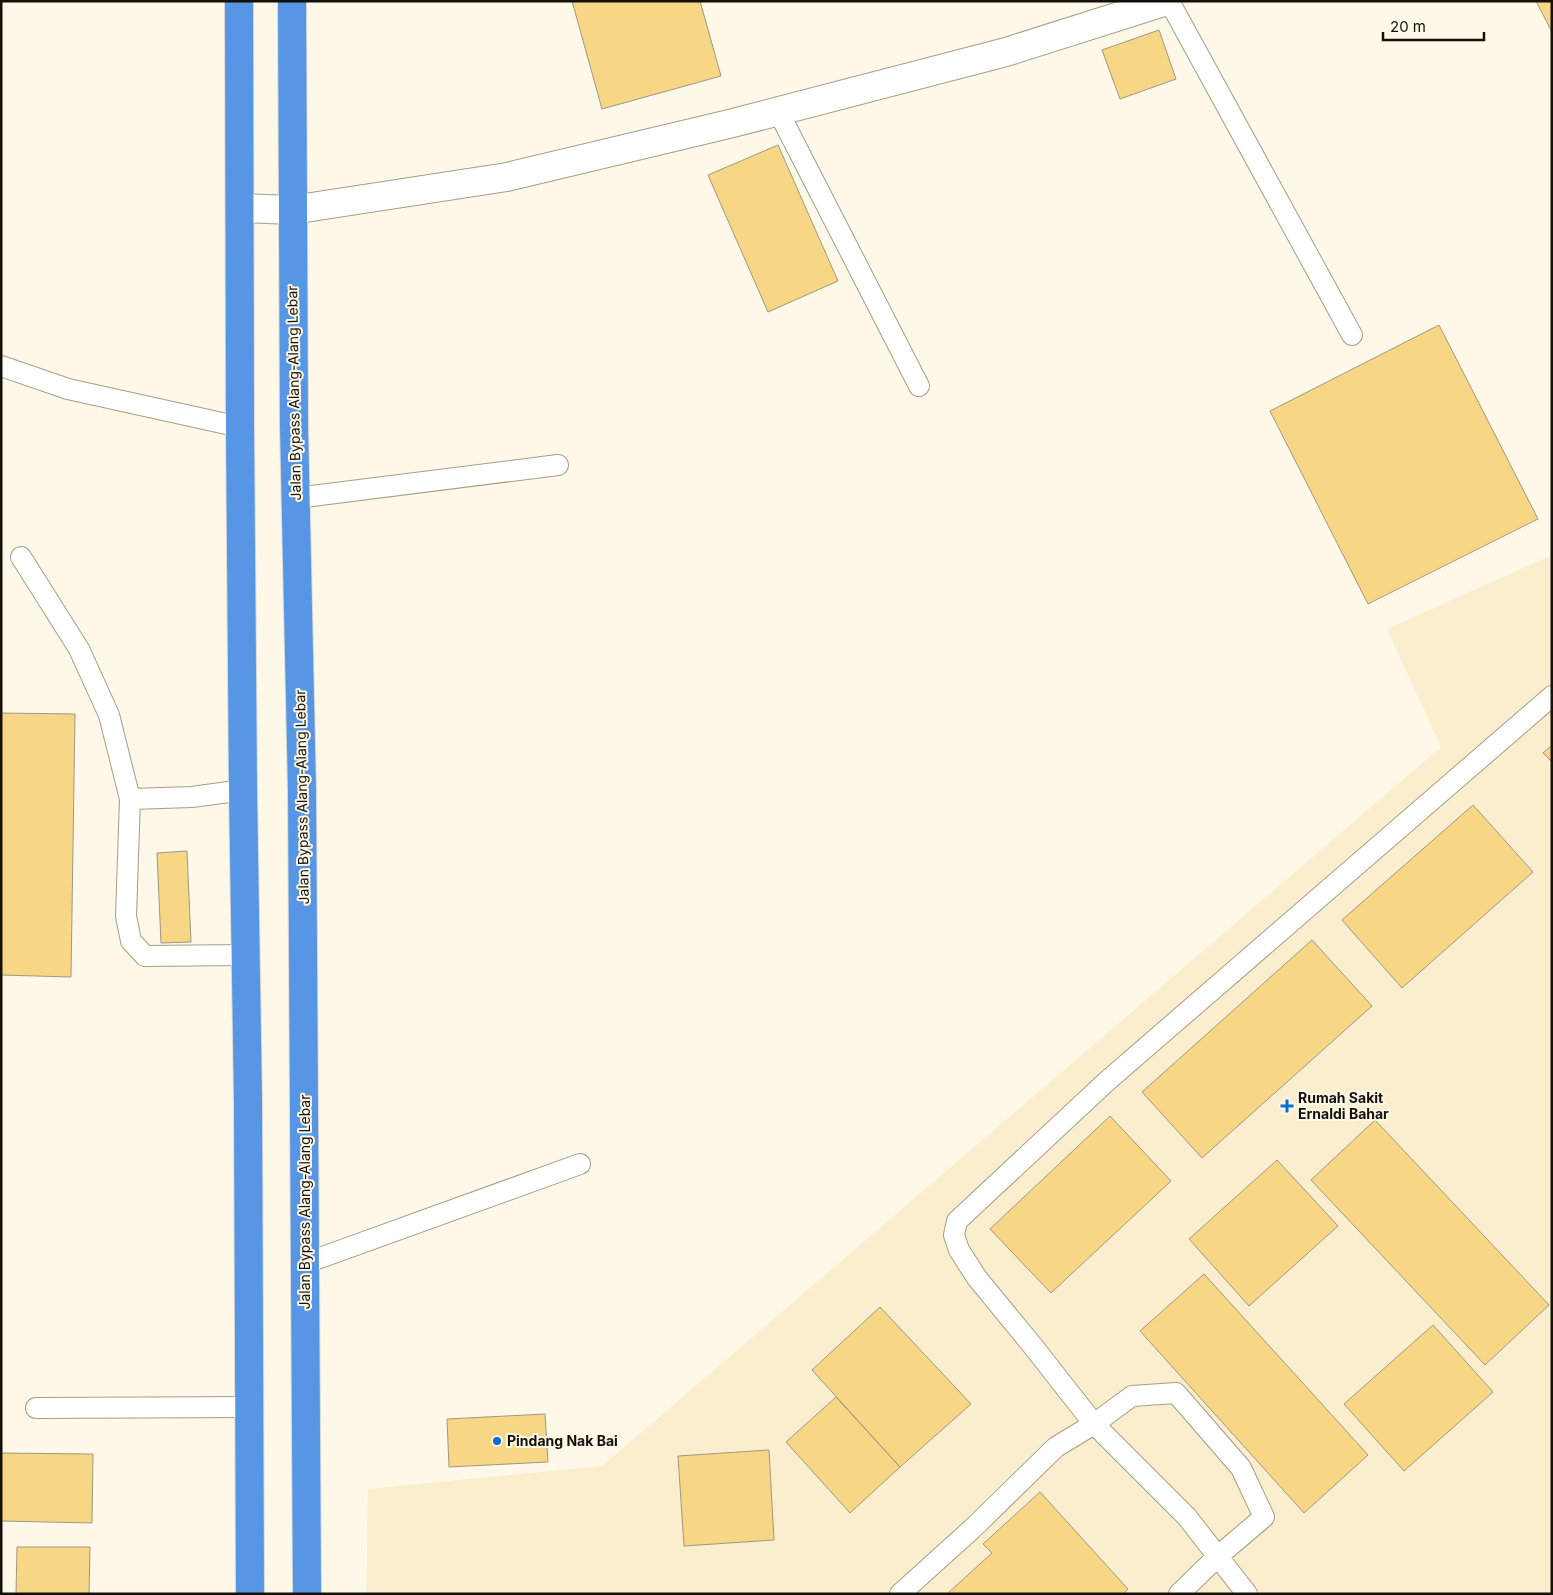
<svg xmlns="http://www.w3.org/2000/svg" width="1553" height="1595" font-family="Inter,sans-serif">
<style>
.built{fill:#fbeece}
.building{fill:#f7d685;stroke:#a19882}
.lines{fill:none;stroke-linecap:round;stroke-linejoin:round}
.lane-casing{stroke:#a79d87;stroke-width:22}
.street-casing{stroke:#a79d87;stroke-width:30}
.highway-casing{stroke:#d9d9d7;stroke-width:30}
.lane{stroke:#fff;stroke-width:20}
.street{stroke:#fff;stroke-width:28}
.highway{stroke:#5795e5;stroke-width:28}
.poi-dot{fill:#0a6dd6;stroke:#fef8e9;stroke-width:2}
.labels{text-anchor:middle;stroke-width:4;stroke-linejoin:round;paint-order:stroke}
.street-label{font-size:14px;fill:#141108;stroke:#fef8e9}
.poi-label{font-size:14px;font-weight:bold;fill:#141108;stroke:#fef8e9;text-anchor:start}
</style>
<rect width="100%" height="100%" fill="#fef8e9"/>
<path class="built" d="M1552 555V1594H366L368 1489 602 1466 1441 747 1387 629Z"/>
<path class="building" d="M572 1H700L721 76 602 109Z
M1536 1H1552V32Z
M1159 30 1176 79 1120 99 1102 50Z
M778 145 838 281 768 312 708 175Z
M1439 325 1538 519 1368 604 1270 411Z
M1 713 75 714 71 977 1 975Z
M1552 745V762L1543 753Z
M1473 805 1533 872 1402 988 1342 920Z
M187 851 191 942 161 943 157 853Z
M1312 940 1372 1006 1202 1158 1142 1092Z
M1110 1116 1171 1181 1051 1293 990 1229Z
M1375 1120 1549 1305 1485 1365 1311 1180Z
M1277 1160 1338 1226 1249 1306 1189 1239Z
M1204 1274 1368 1455 1304 1513 1140 1331Z
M880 1307 971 1404 900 1467 812 1370Z
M1433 1325 1493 1392 1404 1471 1344 1404Z
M836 1397 900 1467 850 1513 786 1442Z
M545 1414 548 1462 449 1467 447 1419Z
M769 1450 774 1540 684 1546 678 1456Z
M1 1453 93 1454 92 1523 1 1521Z
M1040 1492 1128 1589 1123 1594H947L992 1553 983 1544Z
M17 1547H90L89 1594H16Z"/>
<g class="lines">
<g class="lane-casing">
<path id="lane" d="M1169 1 1352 335
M778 111 919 386
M1 366 68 389 240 427
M296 498 558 465
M21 557 79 649 109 715 130 799 192 797 243 790
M130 799 126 916 131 941 145 956 245 955
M306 1263 580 1164
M36 1408 249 1407
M900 1594 972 1529 1056 1447 1094 1424 1132 1396 1176 1393 1241 1468 1264 1517 1217 1557 1179 1594
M1247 1594 1187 1517 1094 1424 1032 1345 977 1278 959 1250 954 1235 957 1221 1106 1082 1552 696"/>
</g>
<g class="street-casing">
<path id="street" d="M240 208 292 210 507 177 729 124 1006 52 1167 1"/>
</g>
<g class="highway-casing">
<path id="highway" d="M239 1 240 427 243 790 248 1101 250 1594
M292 1 294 426 302 791 307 1594"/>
</g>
<use href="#lane" class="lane"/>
<use href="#street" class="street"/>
<use href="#highway" class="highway"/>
</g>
<g class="poi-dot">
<path d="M1284.5 1098.5h5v5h5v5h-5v5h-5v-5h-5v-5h5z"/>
<circle cx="497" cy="1441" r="5"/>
</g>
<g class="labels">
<g class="street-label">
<text transform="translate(294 393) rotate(-91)" y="5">Jalan Bypass Alang-Alang Lebar</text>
<text transform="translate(302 797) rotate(-91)" y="5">Jalan Bypass Alang-Alang Lebar</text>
<text transform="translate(305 1202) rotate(-90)" y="5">Jalan Bypass Alang-Alang Lebar</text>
</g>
<g class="poi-label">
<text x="1298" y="1103">Rumah Sakit<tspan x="1298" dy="16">Ernaldi Bahar</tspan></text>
<text x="507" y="1446">Pindang Nak Bai</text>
</g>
</g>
<rect width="1553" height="1595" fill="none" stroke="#141108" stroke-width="5"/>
<path d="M1383 32v8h101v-8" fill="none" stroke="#141108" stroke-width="2.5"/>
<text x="1390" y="32" font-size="15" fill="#141108" stroke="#fef8e9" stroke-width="4" paint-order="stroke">20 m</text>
</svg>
